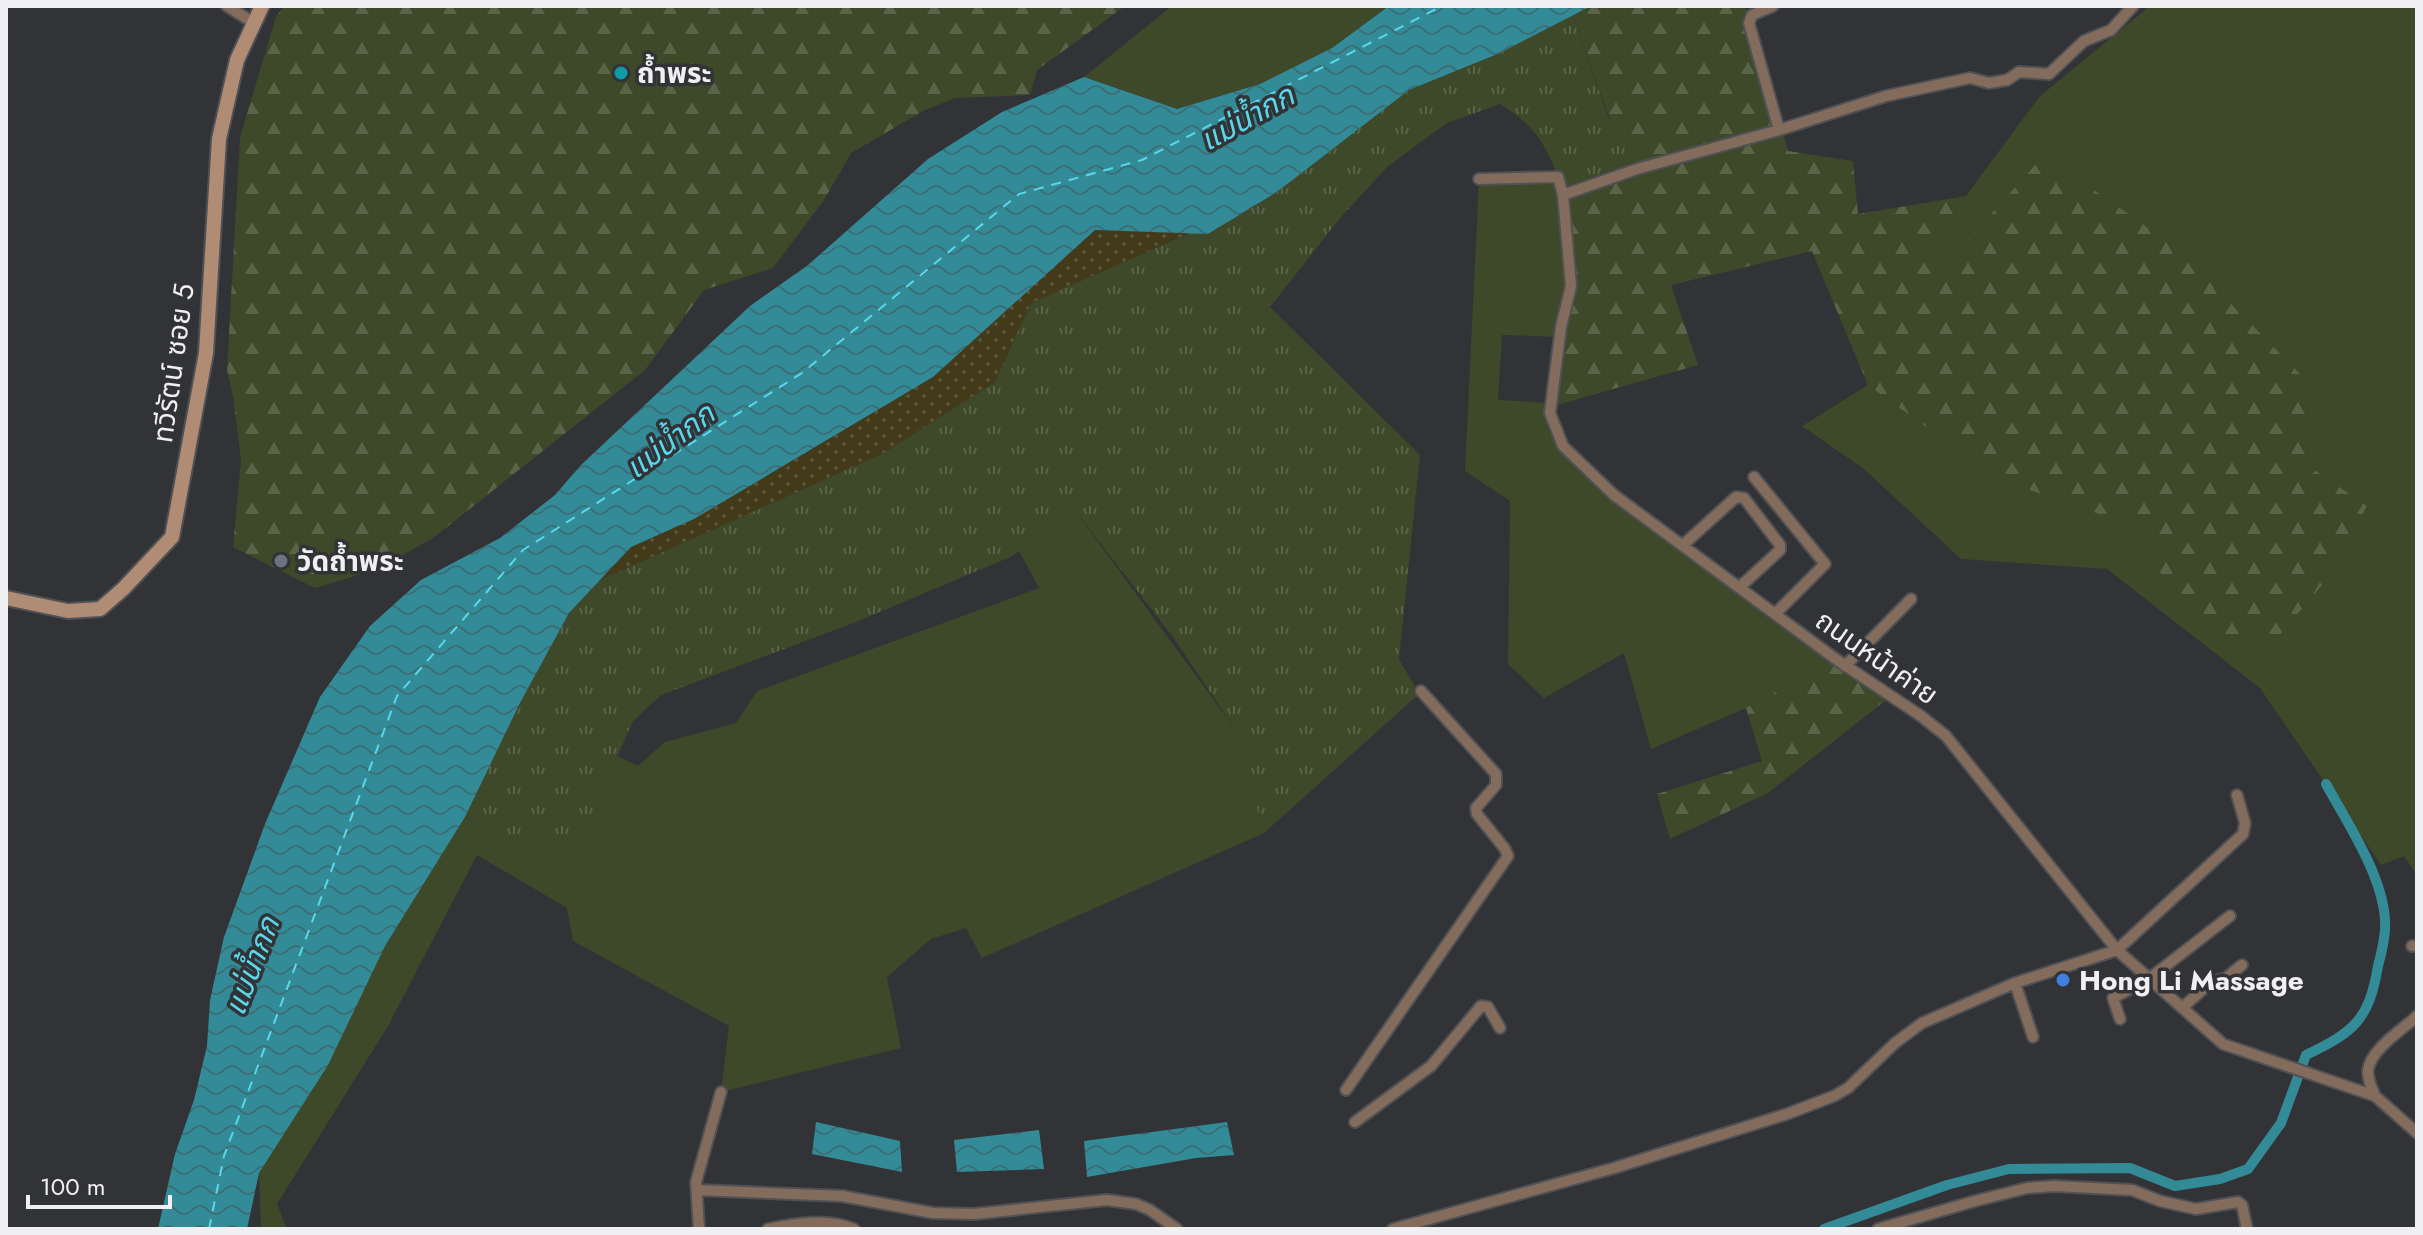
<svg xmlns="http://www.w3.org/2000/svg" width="2423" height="1235" font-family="Jost,'Noto Sans Thai',sans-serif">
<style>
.grass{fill:#3e4929}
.forest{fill:url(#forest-firs)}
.sand{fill:url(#sand-dots)}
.park{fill:url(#park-tufts)}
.water{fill:url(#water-waves)}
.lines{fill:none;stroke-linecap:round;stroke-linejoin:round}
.canal{stroke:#338b98;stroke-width:10}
.ferry{stroke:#59d8eb;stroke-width:2;stroke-dasharray:10 8;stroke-linecap:butt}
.street-casing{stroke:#505154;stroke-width:14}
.secondary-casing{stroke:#505154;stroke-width:18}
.street{stroke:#846c5d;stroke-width:10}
.secondary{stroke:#b18c74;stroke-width:14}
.culture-dot{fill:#0f9aa8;stroke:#323336;stroke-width:3}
.worship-dot{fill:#6b7280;stroke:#323336;stroke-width:3}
.shop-dot{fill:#3f7fe0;stroke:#323336;stroke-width:3}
.labels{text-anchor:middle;stroke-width:7;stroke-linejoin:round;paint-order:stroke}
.poi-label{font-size:28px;font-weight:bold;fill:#f0f0f2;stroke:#323336;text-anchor:start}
.street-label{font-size:28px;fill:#f0f0f2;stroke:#323336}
.water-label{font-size:30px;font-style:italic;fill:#59d8eb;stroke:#323336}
</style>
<defs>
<pattern id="forest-firs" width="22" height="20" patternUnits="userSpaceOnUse" patternTransform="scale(2)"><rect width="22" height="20" fill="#3e4929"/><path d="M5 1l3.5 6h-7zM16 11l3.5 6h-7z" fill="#5a6448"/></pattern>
<pattern id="sand-dots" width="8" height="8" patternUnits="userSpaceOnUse" patternTransform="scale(2)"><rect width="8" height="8" fill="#433a1a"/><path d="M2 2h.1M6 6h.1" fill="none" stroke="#5e573c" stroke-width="1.8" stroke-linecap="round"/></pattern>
<pattern id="park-tufts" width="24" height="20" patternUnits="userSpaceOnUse" patternTransform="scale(2)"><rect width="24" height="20" fill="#3e4929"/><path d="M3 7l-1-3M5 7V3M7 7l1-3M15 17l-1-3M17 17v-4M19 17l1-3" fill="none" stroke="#5a6448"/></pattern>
<pattern id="water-waves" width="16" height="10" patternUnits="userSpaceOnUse" patternTransform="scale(2)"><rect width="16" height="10" fill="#338b98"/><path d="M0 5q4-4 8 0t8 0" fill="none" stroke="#3b7078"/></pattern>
</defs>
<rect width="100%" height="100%" fill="#323336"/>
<path class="grass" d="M1172 6H1389L1332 48 1260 84 1177 109 1084 77Z
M2150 6H2417V875L2404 856 2381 865 2260 688 2107 569 1961 559 1864 469 1802 426 1868 385 1812 251H1925L2040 96Z
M1558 177 1563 195 1560 337 1502 335 1498 400 1551 403 1563 446 1586 468 1837 660 1746 708 1651 749 1624 653 1544 698 1508 664 1510 501 1465 471 1479 179Z
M1077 513 1235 729 1264 833 982 958 966 928 931 939 887 977 901 1048 721 1092 729 1026 573 941 567 908 477 855 388 1026 277 1204 287 1229H261L259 1173 385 946 465 817 510 839 573 854 617 756 638 766 665 742 736 723 757 691 1039 588 1019 551Z"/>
<path class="forest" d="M284 6H1125L1037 70 1030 95 955 98 923 111 851 153 824 200 773 268 704 290 645 370 433 538 378 569 315 588 233 547 241 459 233 396 227 370 240 137 276 17Z
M1590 6H1745L1788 151 1853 161 1858 214 1966 196 1926 250 1948 262 2044 155 2174 246 2303 377 2310 467 2367 506 2327 579 2272 644 2215 636 2159 571 2149 531 2027 489 1925 426 1868 385 1812 251 1671 285 1698 365 1550 407 1561 327 1560 274 1563 195 1637 169 1612 125 1573 15Z
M1837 660 1891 696 1768 793 1670 839 1657 794 1762 761 1746 708Z"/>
<path class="sand" d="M1095 230 1190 233 1031 303 995 382 882 454 600 580 631 547 694 519 933 377Z"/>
<path class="park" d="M1573 15 1609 119 1637 169 1563 195C1552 153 1538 127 1500 104L1447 123 1388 166 1340 218 1270 307 1420 455 1399 659 1419 694 1264 833 1235 729 1173 637 1077 513 1010 557 856 622 661 695 633 721 573 854 510 839 465 817 520 703 569 613 600 580 882 454 995 382 1031 303 1190 233 1208 234 1277 192 1409 90 1500 53Z"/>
<path class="water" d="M1389 6H1591L1500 53 1409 90 1277 192 1208 234 1095 230 933 377 694 519 631 547 569 613 520 703 465 817 385 946 328 1065 259 1173 247 1229H158L175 1154 194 1100 207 1046 210 1000 224 937 265 824 320 697 370 626 421 580 500 538 555 495 580 466 750 306 808 265 928 159 1002 112 1084 77 1177 109 1260 84 1332 48Z
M816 1122 900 1141 902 1172 812 1154Z
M1227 1122 1234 1155 1196 1158 1087 1177 1084 1141Z
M1039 1130 1044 1169 957 1172 954 1140Z"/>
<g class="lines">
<path class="canal" d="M1824 1229 1947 1185 2009 1169 2130 1168 2175 1186 2220 1179 2248 1169 2281 1123 2306 1055C2354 1032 2369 1020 2378 966 2381 955 2384 942 2385 930 2388 883 2348 824 2326 784"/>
<path class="ferry" d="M209 1229 224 1156 397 696 523 550 802 373 1019 194 1142 160 1442 6"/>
<g class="street-casing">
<path id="street" d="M227 6 254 23
M1773 6 1752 15 1749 23 1779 130
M1479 179 1558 177 1563 195 1571 286 1561 327 1550 413 1563 446 1614 495 1837 660 1921 716 1946 736 2117 950 2223 1044 2375 1096 2417 1133
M1563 195 1637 169 1779 130 1886 96 1970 78 1989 83 2007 80 2019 72 2049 74 2084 41 2111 30 2133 6
M1754 477 1825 564 1775 614
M1683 545 1736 497 1744 498 1780 545V550L1741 586
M1845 666 1911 599
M2412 946H2417
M2015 983 2033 1037
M2182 1008 2211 982 2226 978 2242 965
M2120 1019 2113 998 2150 978 2230 916
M1346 1090 1508 856 1505 849 1477 814 1476 808 1496 785V774L1421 691
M2375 1096C2372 1088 2367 1079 2368 1070 2371 1049 2402 1030 2417 1016
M1355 1122 1431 1066 1481 1006 1488 1007 1500 1028
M697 1190 842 1196 933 1213 974 1214 1107 1200 1136 1204 1150 1210 1177 1229
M699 1229 696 1182 721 1092
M768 1229C795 1223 828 1218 854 1229
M1393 1229 1614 1168 1787 1114 1834 1096 1848 1088 1895 1043 1922 1023 2015 983 2117 950 2243 834 2245 823 2237 795
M1878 1229 1975 1201 2027 1188 2054 1186 2132 1190 2160 1201 2196 1209 2238 1202 2242 1205 2247 1229"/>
</g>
<g class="secondary-casing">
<path id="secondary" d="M6 598 68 611 100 609 123 589 172 537 206 353 219 139 237 60 262 6"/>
</g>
<use href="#street" class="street"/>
<use href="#secondary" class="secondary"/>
</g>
<circle class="culture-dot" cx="621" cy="73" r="8"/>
<circle class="worship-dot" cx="281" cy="561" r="8"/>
<circle class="shop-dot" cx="2063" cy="980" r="8"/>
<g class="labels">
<g class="poi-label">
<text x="637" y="83">ถ้ำพระ</text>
<text x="297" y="571">วัดถ้ำพระ</text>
<text x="2079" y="990">Hong Li Massage</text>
</g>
<g class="street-label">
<text transform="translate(173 363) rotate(-82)" y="10">ทวีรัตน์ ซอย 5</text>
<text transform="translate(1877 657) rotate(35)" y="10">ถนนหน้าค่าย</text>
</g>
<g class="water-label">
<text transform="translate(1247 118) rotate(-29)" y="10">แม่น้ำกก</text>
<text transform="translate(670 441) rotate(-37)" y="10">แม่น้ำกก</text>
<text transform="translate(252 966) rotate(-69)" y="10">แม่น้ำกก</text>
</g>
</g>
<rect width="2423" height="1235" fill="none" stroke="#f0f0f2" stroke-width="16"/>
<path d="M28 1195v12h142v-12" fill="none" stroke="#f0f0f2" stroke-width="4"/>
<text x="40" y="1195" font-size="24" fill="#f0f0f2" stroke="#323336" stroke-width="6" paint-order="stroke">100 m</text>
</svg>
